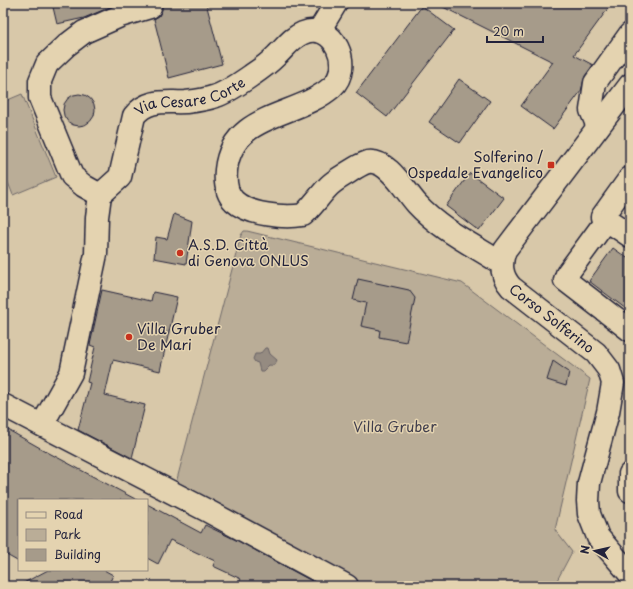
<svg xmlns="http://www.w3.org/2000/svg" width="633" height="589" font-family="'Playpen Sans',sans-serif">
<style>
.green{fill:#baad97;stroke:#6e6869}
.water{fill:#958b81;stroke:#676165}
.building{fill:#a69b8a;stroke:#22223b}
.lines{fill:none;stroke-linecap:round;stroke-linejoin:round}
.minor-casing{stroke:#22223b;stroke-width:25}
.minor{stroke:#e4d3b0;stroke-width:22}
.poi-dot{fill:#c8321e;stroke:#e4d3b0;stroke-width:1.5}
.labels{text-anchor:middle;stroke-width:3;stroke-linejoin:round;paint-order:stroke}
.street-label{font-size:14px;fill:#22223b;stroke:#e4d3b0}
.poi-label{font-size:14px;fill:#22223b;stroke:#e4d3b0;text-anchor:start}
.park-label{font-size:14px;fill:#403e4d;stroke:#e4d3b0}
</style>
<rect width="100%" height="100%" fill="#d8c8a9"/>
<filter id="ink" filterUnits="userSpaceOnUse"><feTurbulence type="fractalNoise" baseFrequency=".025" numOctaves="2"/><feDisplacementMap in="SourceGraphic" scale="8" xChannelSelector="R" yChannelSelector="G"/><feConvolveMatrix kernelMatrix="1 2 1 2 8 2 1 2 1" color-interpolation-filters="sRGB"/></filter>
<g filter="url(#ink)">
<path class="green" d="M22 94 56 177 13 195 3 170V102Z
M244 231H247L462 283 590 379 555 530 572 552 554 586H361L175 487 241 235Z"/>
<path class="water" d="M265 348H268L270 354 277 360C275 365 273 366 269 365L263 371H260L258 363 255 362 253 359 255 354H260Z"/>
<path class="building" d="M52 3H120L84 18 57 24Z
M162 3H206L222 64 169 78 154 19 159 16 162 10Z
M435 3H612L574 55 593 65 585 76 581 91 553 129 521 106 553 62Z
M422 6 454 30 387 117 356 93Z
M459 79 490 101 460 143 429 122Z
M63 110a16 16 0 1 1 32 0a16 16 0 1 1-32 0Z
M470 173 504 198 479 231 446 206Z
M174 214 192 221 186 264 154 258 156 237 167 239Z
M613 248 630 260V312L589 281Z
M358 279 409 290 415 298 406 342 379 337 380 330 361 326 366 303 353 300Z
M102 290 151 301 153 292 177 297 160 371 113 360 105 395 145 405 132 458 78 430 90 383 87 382 95 347 90 345Z
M553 361 569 372 566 386 547 380Z
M3 427 49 453 137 500H19V562L3 553Z
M147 504 201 533 205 525 238 541 321 586H237L241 579 213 566 215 561 170 540 158 564 147 558Z
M48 570H104L113 575 108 586H18Z"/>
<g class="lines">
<g class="minor-casing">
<g id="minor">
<path d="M319 31 336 3"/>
<path id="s1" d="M630 85 505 250C500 264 501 276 511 287L596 353 609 370 613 383 608 412 589 483 588 501 589 514 598 537 630 574"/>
<path d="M598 127 591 110 595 83 630 34"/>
<path d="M630 178 602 217 630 236"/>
<path d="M100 195 84 186 72 176 40 98V81L47 64 67 45 84 32 120 16 150 7"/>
<path d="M608 221 600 229 567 274 565 280 630 330"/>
<path d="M3 405 206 510 347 586"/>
<path id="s2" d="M42 425 71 373 96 254 97 217 100 195 120 177 134 116C148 98 166 103 186 102 195 101 208 99 216 96 228 92 242 82 252 75 261 69 269 63 276 56 285 48 291 38 303 33 334 20 354 67 332 87 297 118 232 112 226 170 225 181 226 193 234 201 249 215 284 218 303 215 313 206 320 195 329 186 335 180 343 176 349 172 355 168 361 164 368 162 388 159 405 191 417 204 440 229 473 245 501 263"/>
<path d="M630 474V491"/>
</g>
</g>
<use href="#minor" class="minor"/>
</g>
</g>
<g class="poi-dot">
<rect x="547" y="161" width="8" height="8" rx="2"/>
<circle cx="180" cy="253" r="4"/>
<circle cx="129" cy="337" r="4"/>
</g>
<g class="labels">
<g class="street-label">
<text dy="5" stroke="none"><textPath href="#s2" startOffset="391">Via Cesare Corte</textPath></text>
<text dy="5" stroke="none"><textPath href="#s1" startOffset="298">Corso Solferino</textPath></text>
</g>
<g class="poi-label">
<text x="543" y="162" text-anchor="end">Solferino /<tspan x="543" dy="16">Ospedale Evangelico</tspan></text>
<text x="188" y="250">A.S.D. Città<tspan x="188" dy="16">di Genova ONLUS</tspan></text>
<text x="137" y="334">Villa Gruber<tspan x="137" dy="16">De Mari</tspan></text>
</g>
<g class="park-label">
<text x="395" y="432">Villa Gruber</text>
</g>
</g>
<rect width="633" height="589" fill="none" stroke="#e4d3b0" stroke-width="16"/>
<rect x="8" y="8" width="617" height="573" fill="none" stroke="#22223b" stroke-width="1.5" filter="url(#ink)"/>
<rect x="18" y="499" width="130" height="72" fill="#e4d3b0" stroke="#968c81"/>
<rect x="26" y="512" width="20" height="6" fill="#e4d3b0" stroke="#968c81"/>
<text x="54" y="519" font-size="12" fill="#22223b">Road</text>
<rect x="26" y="529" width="20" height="12" fill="#baad97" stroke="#968c81"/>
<text x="54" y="539" font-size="12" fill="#22223b">Park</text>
<rect x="26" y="549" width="20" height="12" fill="#a69b8a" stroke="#968c81"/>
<text x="54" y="559" font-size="12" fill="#22223b">Building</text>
<g transform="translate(595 551) rotate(278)" stroke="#e4d3b0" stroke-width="3" paint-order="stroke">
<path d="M0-3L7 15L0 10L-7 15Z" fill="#22223b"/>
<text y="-6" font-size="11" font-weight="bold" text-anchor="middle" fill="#22223b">N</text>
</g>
<path d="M487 36v6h56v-6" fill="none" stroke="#22223b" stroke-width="2"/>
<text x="493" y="36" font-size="12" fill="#22223b" stroke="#e4d3b0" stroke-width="3" paint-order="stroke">20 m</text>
</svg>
